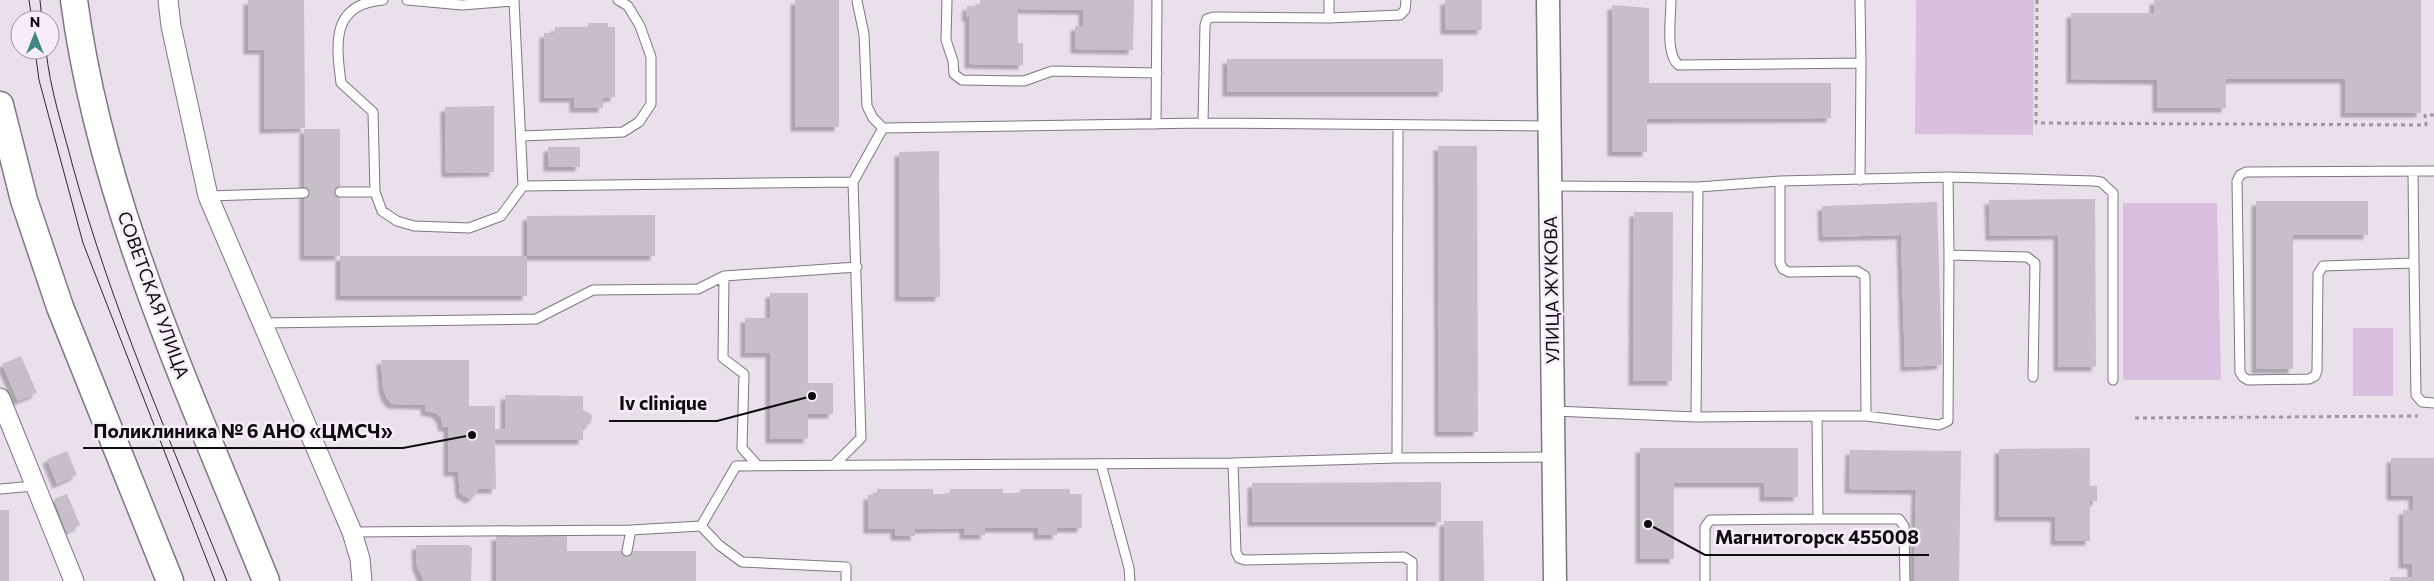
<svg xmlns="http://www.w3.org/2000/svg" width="2434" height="581" font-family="Commissioner,sans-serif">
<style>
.green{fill:#dbbfe1}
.building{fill:#c7bec9;filter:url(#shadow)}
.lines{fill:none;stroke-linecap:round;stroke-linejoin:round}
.service-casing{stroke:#7e7680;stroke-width:11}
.minor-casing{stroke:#7e7680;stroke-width:21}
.tertiary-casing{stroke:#7e7680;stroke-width:25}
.secondary-casing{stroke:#7e7680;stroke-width:29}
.path{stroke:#9f97a0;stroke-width:3;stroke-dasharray:4 4;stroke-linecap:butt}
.service{stroke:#fff;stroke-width:9}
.minor{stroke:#fff;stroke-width:19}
.tertiary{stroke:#fff;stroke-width:22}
.secondary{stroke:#fff;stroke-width:26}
.tram{stroke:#2c282d;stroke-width:1}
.labels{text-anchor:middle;stroke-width:5;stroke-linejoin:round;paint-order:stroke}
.street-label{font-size:18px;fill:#0f0c10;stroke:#f7edf9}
.leader{fill:none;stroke:#0f0c10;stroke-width:2}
.callout-dot{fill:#0f0c10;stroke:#f7edf9;stroke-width:2}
.callout-label{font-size:19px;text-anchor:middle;font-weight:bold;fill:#0f0c10;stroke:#f7edf9;stroke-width:5;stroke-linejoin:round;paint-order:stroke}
</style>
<defs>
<filter id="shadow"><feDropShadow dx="-4.5" dy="4.5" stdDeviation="1" flood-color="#0004"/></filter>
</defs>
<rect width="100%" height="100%" fill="#eae0ec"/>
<path class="green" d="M1916 0H2034L2033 135 1915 134Z
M2123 203H2217L2221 380H2123Z
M2353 328H2393V396H2353Z"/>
<path class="building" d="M248 0H304L305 128 264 129V50H248Z
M795 0H839V127H795Z
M980 0H1134L1133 50 1075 49V26H1083V10L1018 9V43H1023V65L969 64V17H966L967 6H980Z
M1445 0H1482V30H1445Z
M2154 0H2421V113H2345V79H2226V108H2157V80L2071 79V13H2154Z
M1612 5 1649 8V83H1831V118L1647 119V152H1612Z
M588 23H608V27H615V97L603 98V108H574V98H544V33H555V27H588Z
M1227 59H1443V92H1227Z
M494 106V172L446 173 445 107Z
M304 129H340V256H304Z
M1438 146H1477L1478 432H1439Z
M548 147H580V167H548Z
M939 151 940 297H899V152Z
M2095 199 2096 367H2058V235L1990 236 1989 200Z
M2256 201H2368V235H2293V369H2256Z
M1937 202 1942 365 1905 367 1901 235 1823 237 1822 206Z
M1634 212H1673L1672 381H1633Z
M655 215V256H527V216Z
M340 256H527V296H340Z
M770 293H808V383H833V414H808V439H770V353H745V318H770Z
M21 356 37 393 18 401 2 364Z
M381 360H469V406H495V429H505V395L583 396V410L591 414 592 418 590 424 583 427V440H495L496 489H478L474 497 469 499 460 493 458 472H448V427H443L441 418 436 413 425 411V405L392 404 386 397 383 388Z
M1640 448H1798V497H1764V483H1674V559H1640Z
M2090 448V486H2097V501H2090V541H2055V517H1999V449Z
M1850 450 1961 451 1959 581H1914L1916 490 1849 489Z
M67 451 77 475 57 484 47 459Z
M2391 458H2434V581H2390V577H2412V564H2403V510H2413V496H2391Z
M1441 482V522H1252V483Z
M877 489H933V494H950V489H1003V493H1020V489H1070V494H1082V528H1057V535H1038V528H985V535H964V528L915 529V536H895V529H868V495H877Z
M67 494 80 525 67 532 54 499Z
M0 510H9V581H0Z
M1444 521H1483L1484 581H1444Z
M496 536H567V551H696V581H496Z
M416 545H469L472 548 471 581H424L417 566Z"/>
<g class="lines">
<g class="service-casing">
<path id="service" d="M383 0C331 4 336 43 341 83L373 112 375 192 382 211 397 221 414 226 469 228 501 216 523 186 514 1 462 5 407 0
M947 0 946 40 953 61 954 74 962 80 1024 81 1052 71 1157 73
M1329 0V18L1400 15 1405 10 1406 0
M1671 0C1671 17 1665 56 1679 65L1861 63 1860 180
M1860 0 1861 63
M857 1 864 34 867 106 873 118 883 128
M1329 18 1213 17 1207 19 1205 25 1203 123 1549 126
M1156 124 1157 0
M1398 126 1397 458 1552 457
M522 136 623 132 639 122 651 104V57L640 26 628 6 618 0
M2413 172 2414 263 2323 266 2318 274 2317 371 2315 376 2309 379 2248 380 2243 377 2240 372 2237 181 2240 175 2246 172 2434 171
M1948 177 2094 181 2101 182 2113 193V380
M1780 181V263L1783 269 1789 272 1857 271 1865 276 1866 416
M523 186 853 182 883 128 1203 123
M1552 186 1698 187 1696 417
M1698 187 1780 181 1948 177 1949 255 2027 257 2035 263 2033 377
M340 192H375
M208 196 304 193
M2414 263 2416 395 2422 402 2434 403
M724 276 723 358 744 374 742 448 758 466
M264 323 536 319 593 290 698 289 724 276 857 267
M1554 411 1696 417 1817 416 1818 519 1710 520 1705 527V581
M1817 416H1866L1939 425 1948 421 1949 255
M1233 463 1236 552 1239 558 1245 560 1404 557 1412 562V581
M1101 464 1129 568 1130 581
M834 465 861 438 853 182
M0 489 34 486
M1818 519H1899L1904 526 1905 581
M701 526 719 545 742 562 846 567V581
M352 532 631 530 701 526 736 466 1233 463 1397 458
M627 551 631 530"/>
</g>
<g class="minor-casing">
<path id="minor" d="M168 0 171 26 208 196 352 532 360 559 362 581
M0 398 74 581"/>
</g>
<g class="tertiary-casing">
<path id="tertiary" d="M1548 0 1555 581"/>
</g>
<g class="secondary-casing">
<path id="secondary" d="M74 0C101 204 190 392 266 581
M0 105 24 200 60 307 170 581"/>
</g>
<path class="path" d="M2037 0 2036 123 2426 125 2425 115H2434
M2135 418 2418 416"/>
<use href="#service" class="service"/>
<use href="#minor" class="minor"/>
<use href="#tertiary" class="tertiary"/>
<use href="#secondary" class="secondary"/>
<path class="tram" d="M29 0 32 20
M40 0 42 20
M35 50 39 80 83 243 215 581
M46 50C50 90 63 128 73 167 112 309 172 445 227 581"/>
</g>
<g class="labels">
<g class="street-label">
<text transform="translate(1552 290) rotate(-91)" y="6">УЛИЦА ЖУКОВА</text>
<text transform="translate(153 295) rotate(70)" y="6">СОВЕТСКАЯ УЛИЦА</text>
</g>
</g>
<path class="leader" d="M812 396L717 421H609M472 435L403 448H83M1648 524L1705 555H1929"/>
<g class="callout-dot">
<circle cx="812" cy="396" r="5"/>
<circle cx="472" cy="435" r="5"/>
<circle cx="1648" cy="524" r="5"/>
</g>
<g class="callout-label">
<text x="663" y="410">Iv clinique</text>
<text x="243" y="438">Поликлиника № 6 АНО «ЦМСЧ»</text>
<text x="1817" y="544">Магнитогорск 455008</text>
</g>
<g transform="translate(35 35)"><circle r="24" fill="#f7edf9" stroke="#9a939c"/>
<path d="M0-4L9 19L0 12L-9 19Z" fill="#408780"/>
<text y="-8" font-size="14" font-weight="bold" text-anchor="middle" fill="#0f0c10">N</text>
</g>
</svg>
